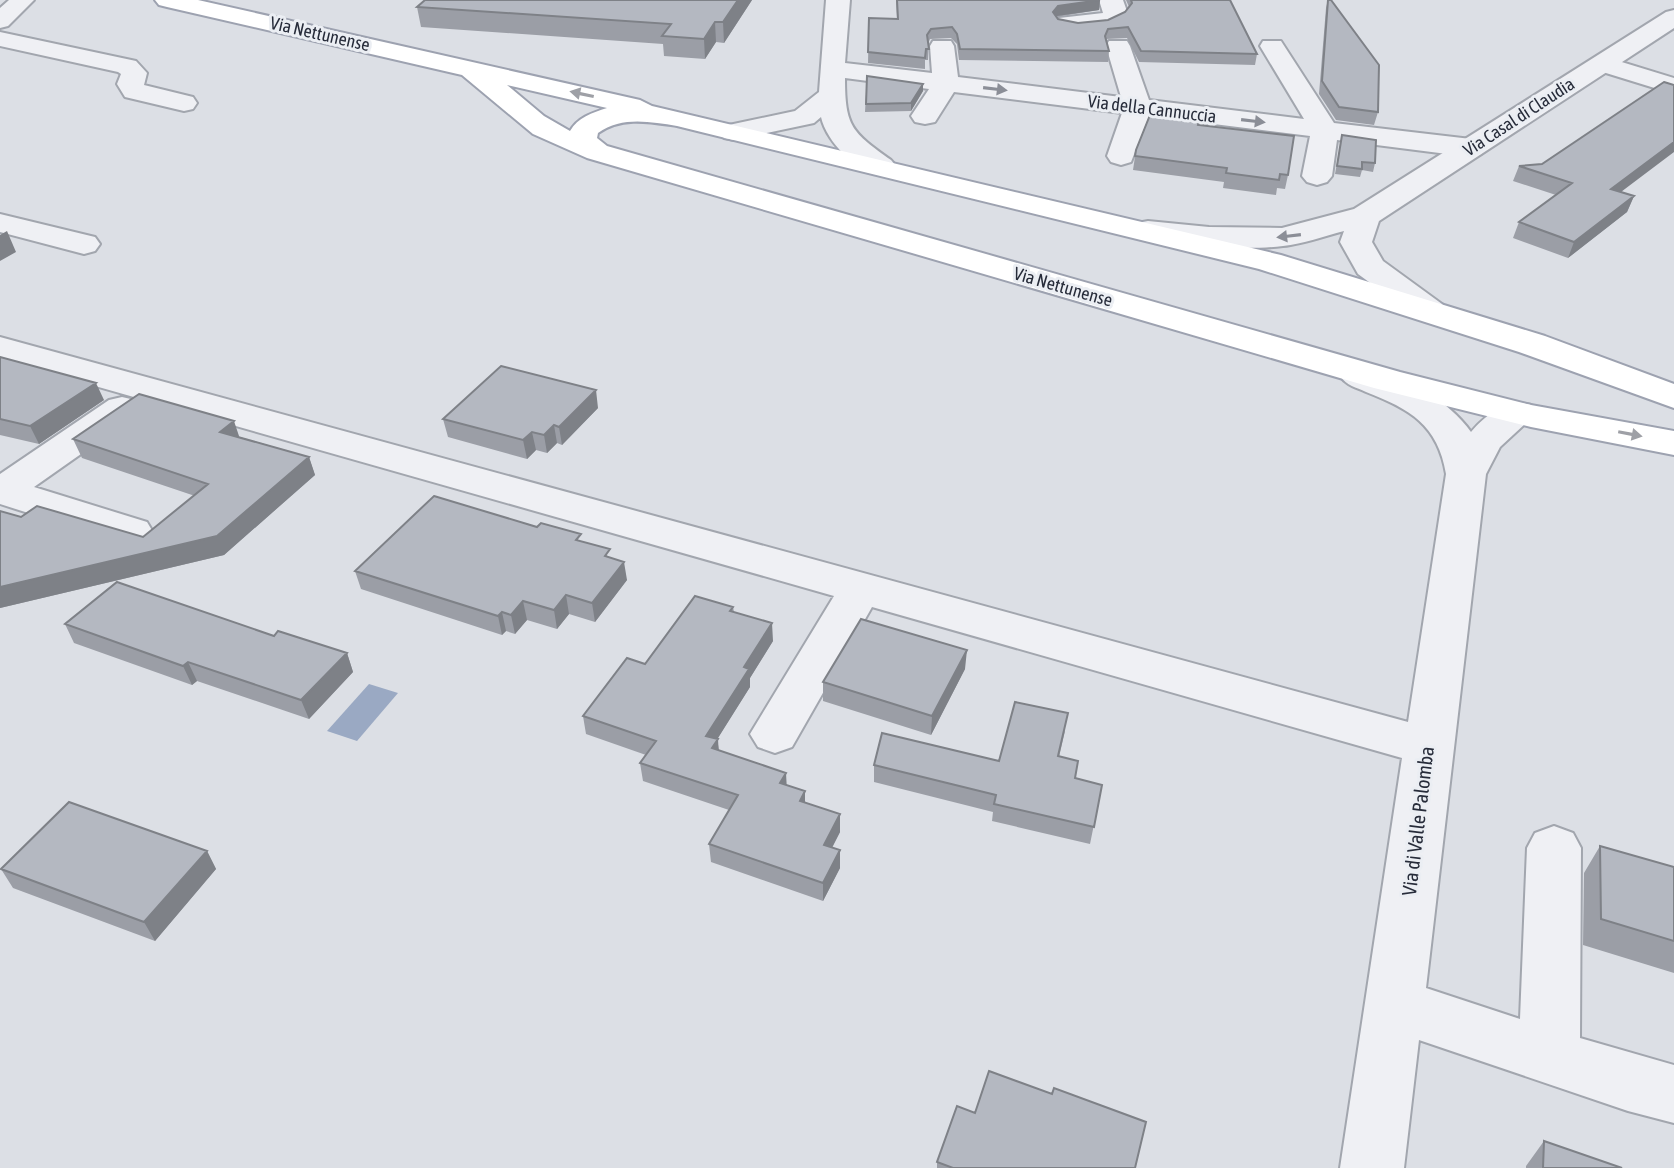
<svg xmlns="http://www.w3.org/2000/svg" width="1674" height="1168" font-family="'Asap Condensed',sans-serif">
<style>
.water{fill:#9aa9c3}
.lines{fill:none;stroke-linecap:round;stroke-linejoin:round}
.minor-casing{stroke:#a2a6ae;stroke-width:4}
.tertiary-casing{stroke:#a2a6ae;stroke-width:4}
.primary-casing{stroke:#9da2b0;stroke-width:4}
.minor{fill:#eff0f4;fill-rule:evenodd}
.tertiary{fill:#eff0f4;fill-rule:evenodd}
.primary{fill:#fff;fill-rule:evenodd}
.wall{fill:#9b9ea6}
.shaded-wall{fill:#7e8187}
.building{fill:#b4b8c1;stroke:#7e8187;stroke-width:2}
.oneway{fill:#8b8e97}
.oneway2{fill:#9ea0a6}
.labels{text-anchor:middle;stroke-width:6;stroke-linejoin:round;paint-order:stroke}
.far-street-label{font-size:18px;fill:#272c3a;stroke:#ebeef3}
.street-label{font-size:20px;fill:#272c3a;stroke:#ebeef3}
</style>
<rect width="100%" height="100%" fill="#dcdfe5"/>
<path class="water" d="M369 684 398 693 357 741 327 731Z"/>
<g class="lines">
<g class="minor-casing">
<path id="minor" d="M9 0H34L8 26 0 28V8Z
M826 0H850L845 63 932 73 930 46 933 41H951L954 46 958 77 1121 97 1106 46 1109 41H1127L1130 46 1149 100 1304 119 1260 46 1263 41H1281L1334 123 1471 139 1481 142 1485 148 1481 154 1471 157 1337 140 1332 176 1327 182 1317 185 1307 182 1302 176 1310 136 1149 116 1131 162 1121 165 1111 162 1107 156 1122 113 954 92 935 122 925 124 915 122 911 116 929 89 845 78C845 127 852 132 891 160L896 166 891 172C862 179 827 144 821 117L814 123 734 140 724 138 720 132 724 126 795 111 819 92Z
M1099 0H1123L1128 14C1115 32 1079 33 1059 28L1055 23 1059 18 1103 13Z
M0 32 136 61 147 73 144 85 193 97 197 103 193 109 184 111 125 97 117 84 121 74 118 72 0 46Z
M1602 56 1674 78V94L1593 69 1589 64 1593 59Z
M0 214 95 237 100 244 95 251 84 254 0 232Z
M0 337 1408 722 1446 474C1438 425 1410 409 1366 392 1356 387 1347 386 1340 376L1345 368C1385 358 1449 400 1471 432 1488 413 1506 399 1531 405L1537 413 1500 447 1486 474 1426 988 1520 1019 1527 848 1535 833 1554 826 1573 833 1581 848 1580 1038 1674 1065V1123L1628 1111 1419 1040 1404 1168H1340L1402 758 872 607 792 747 775 753 758 747 750 734 834 596 0 359Z
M122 397 135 400 141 408 135 416 34 487 147 522 153 532 147 542 132 546 0 504V474L109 400Z"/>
</g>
<g class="tertiary-casing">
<path id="tertiary" d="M1674 10V28L1379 221 1372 242 1383 261 1442 304 1447 311 1442 318 1430 321 1418 318 1358 274 1340 242 1344 231C1324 236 1303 244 1283 246 1245 251 1174 246 1137 237L1132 230 1137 223 1148 221 1209 227 1282 228 1354 209 1666 12Z"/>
</g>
<g class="primary-casing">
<path id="primary" d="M155 0H198L640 100 652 106 1281 255 1545 336 1674 384V408L1519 352 1259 269 677 126C650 122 622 116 598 133L597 138 607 146 1400 372 1531 405 1674 431V455L1531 427 1374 388 587 158 533 134 462 75 167 7 159 5ZM507 85 607 108C592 113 578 117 570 131L544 116Z"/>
</g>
<use href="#minor" class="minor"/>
<use href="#tertiary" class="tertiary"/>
<use href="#primary" class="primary"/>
</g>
<path class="wall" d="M425 0H752L724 43 716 42 705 59 664 56 663 44 421 27 417 7Z
M896 0H1100L1099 10 1056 17 1058 19 1078 23 1108 20 1125 12 1129 7 1126 0H1230L1257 54 1255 65 1139 62 1127 38 1106 39 1109 51 1108 62 959 60 957 44 951 38 930 39 928 44V60H925V69L868 63 869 18 897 19Z
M1328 0 1378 112 1374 125 1336 120 1319 94 1326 8Z
M867 76 923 84V91L911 111 865 112Z
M1198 125 1288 175 1285 189 1277 188 1276 195 1223 188 1224 182 1133 170 1136 150Z
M1342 135 1375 163 1373 172 1362 170 1360 177 1335 174Z
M1519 166 1621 192 1634 196 1627 212 1568 258 1513 238 1519 222 1556 195 1513 181Z
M0 357 104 400 39 444 0 435Z
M598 408 562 445 557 443 547 453 536 450 527 459 448 437 443 419Z
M240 437 309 457 315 475 224 555 0 608V511L21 517 143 537 195 496 82 458 73 439Z
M582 541 611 558 627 580 595 622 569 614 557 629 527 620 515 634 506 631 502 635 361 589 355 571Z
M733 607 734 612 773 641 750 678V687L717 739 719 750 786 785 840 832 832 848 840 850V868L823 901 711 862 709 844 729 810 643 781 640 763 646 755 586 734 583 716 645 664Z
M65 624 274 636 347 653 353 672 309 719 197 681 192 685 74 643Z
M965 669 931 735 823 701V682Z
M1065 731 1059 757 1075 778 1102 785 1090 844 992 821 993 812 874 782V765L999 761Z
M1600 846 1674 867V973L1583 945 1584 873Z
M207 851 216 869 155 941 13 888 1 869Z
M1544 1141 1622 1168H1526V1166Z
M937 1162 1135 1168H937Z"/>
<path class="shaded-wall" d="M738 0H752L724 43 723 22Z
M1100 0 1099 10 1057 16 1052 23 1053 12 1058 6Z
M715 22 716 42 705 59 704 39Z
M923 84V91L911 111V103Z
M1674 142V152L1605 204 1611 189Z
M1634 196 1627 212 1568 258 1574 242Z
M7 231 16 252 0 261V235Z
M96 383 104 400 39 444 30 426Z
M596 390 598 408 562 445 559 427Z
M234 421 240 439 220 432Z
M554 425 557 443 547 453 544 435Z
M532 432 536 450 527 459 523 440Z
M309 457 315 475 224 555 0 608V587L217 536Z
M624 562 627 580 595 622 592 603Z
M566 595 569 614 557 629 554 610Z
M523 601 527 620 515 634 511 615Z
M502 612 506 631 502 635 498 616Z
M772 623 773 641 750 678V687L708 754 706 736 744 667Z
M967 650 965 669 931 735 932 716Z
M347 653 353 672 309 719 301 700Z
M188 662 197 681 192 685 183 666Z
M718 739 719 757 712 748Z
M786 773 787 791 780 783Z
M805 791V809L800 801Z
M840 814V832L824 863V845Z
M840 850V868L823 901V883Z
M207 851 216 869 155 941 144 922Z"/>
<path class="building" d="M425 0H738L723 22H715L704 39 662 36 671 24 417 7Z
M897 0H1100L1058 6 1053 12 1058 19 1078 23 1108 20 1125 12 1132 3 1131 0H1230L1257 54 1141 51 1128 27 1108 29 1105 36 1109 51 960 49 957 34 952 27 931 29 927 35 929 49H926L925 58 868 52 869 18 898 19Z
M1328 0H1331L1379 65 1378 112 1339 107 1322 81Z
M867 76 923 84 911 103 866 104Z
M1664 82 1674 85V142L1611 189 1634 196 1574 242 1519 222 1572 183 1519 166 1542 164Z
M1150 115 1199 121 1198 125 1294 136 1288 175 1280 174 1279 180 1226 173 1227 168 1135 156 1136 150Z
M1342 135 1376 140 1375 163 1362 162V169L1337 166Z
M0 357 96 383 30 426 0 419Z
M501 366 596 390 559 427 554 425 544 435 532 432 523 440 443 419Z
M139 394 234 421 220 432 309 457 217 536 0 587V511L21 517 37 506 143 537 208 484 73 439Z
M434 496 537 527 541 523 581 534 576 540 610 549 605 556 624 562 592 603 566 595 554 610 523 601 511 615 502 612 498 616 355 571Z
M117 582 274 636 278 631 347 653 301 700 188 662 183 666 65 624Z
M695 596 733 607 730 611 772 623 744 667 749 669 706 736 718 739 712 748 786 773 780 783 805 791 800 801 840 814 824 845 840 850 823 883 709 844 738 795 640 763 656 741 583 716 627 658 645 664Z
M861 619 967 650 932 716 823 682Z
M1015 702 1068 713 1058 756 1078 761 1075 778 1102 785 1094 827 994 804 996 795 874 765 882 733 999 761Z
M69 802 207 851 144 922 1 869Z
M1600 846 1674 867V941L1601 919Z
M989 1071 1052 1094 1054 1088 1146 1122 1135 1168H953L937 1162 957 1106 975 1113Z
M1544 1141 1622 1168H1543Z"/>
<defs><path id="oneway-solid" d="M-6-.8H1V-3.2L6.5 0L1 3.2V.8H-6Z" transform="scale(2)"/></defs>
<g class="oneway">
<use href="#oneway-solid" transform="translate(995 89) rotate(7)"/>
<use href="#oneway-solid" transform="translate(1253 121) rotate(7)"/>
<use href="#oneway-solid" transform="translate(1289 236) rotate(173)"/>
</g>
<g class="oneway2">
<use href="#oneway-solid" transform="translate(582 94) rotate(-168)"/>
<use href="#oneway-solid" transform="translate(1630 434) rotate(11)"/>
</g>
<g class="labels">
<g class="far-street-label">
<text transform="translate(320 34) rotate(13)" y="6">Via Nettunense</text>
<text transform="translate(1152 109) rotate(7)" y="6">Via della Cannuccia</text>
<text transform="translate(1519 117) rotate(-33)" y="6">Via Casal di Claudia</text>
<text transform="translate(1063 287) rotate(16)" y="6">Via Nettunense</text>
</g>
<g class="street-label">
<text transform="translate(1418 821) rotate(-83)" y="7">Via di Valle Palomba</text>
</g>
</g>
</svg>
